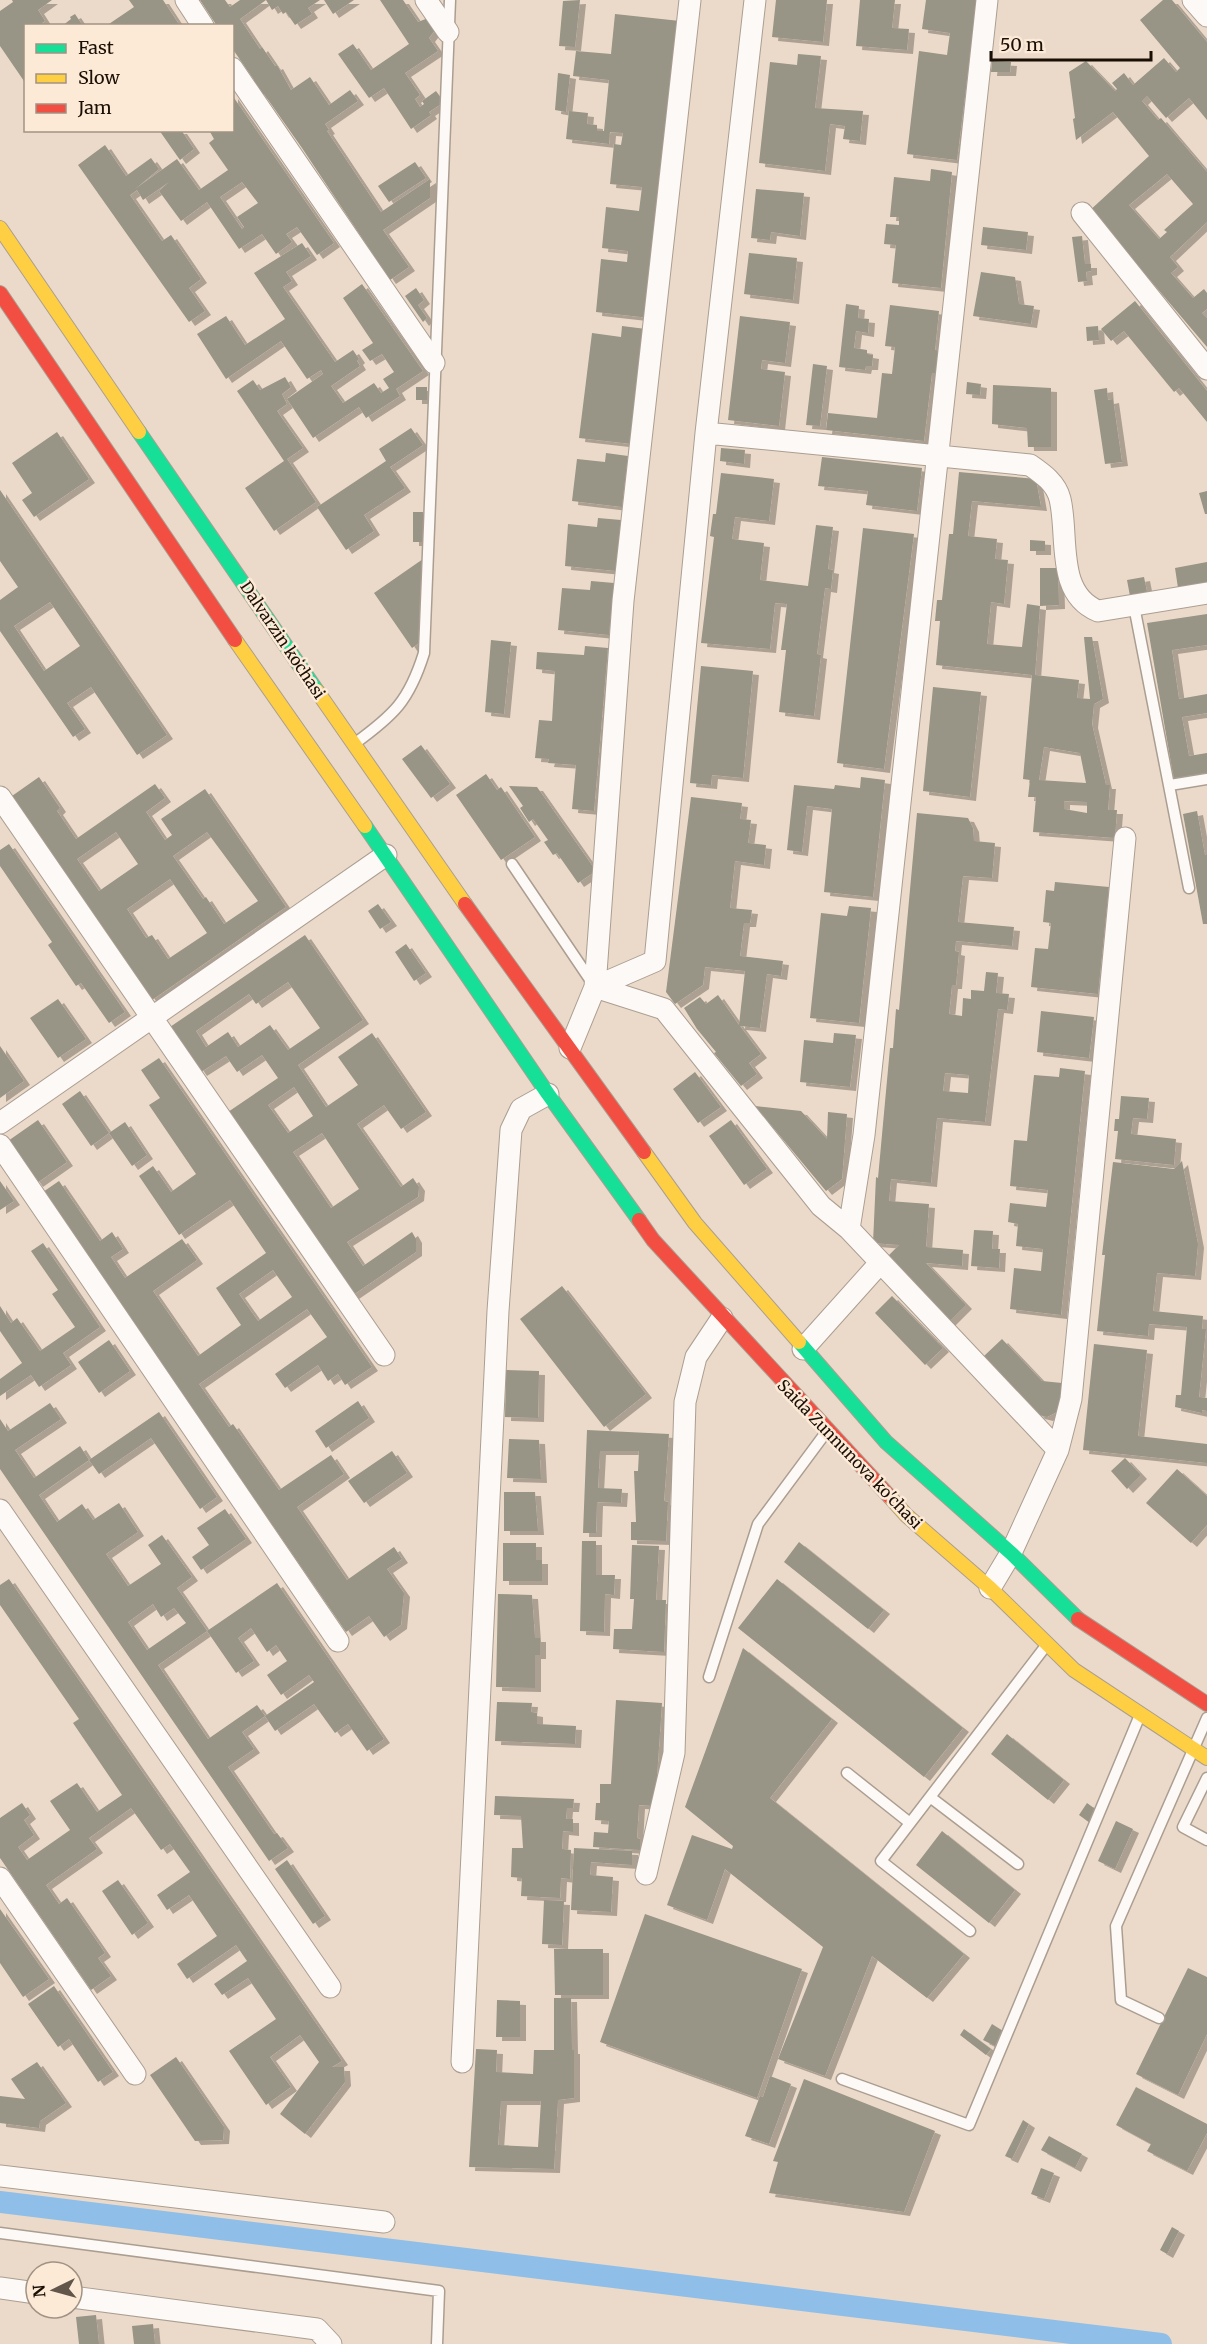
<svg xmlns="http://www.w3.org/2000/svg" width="1207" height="2344" font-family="Merriweather,serif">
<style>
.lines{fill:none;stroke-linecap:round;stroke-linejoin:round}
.canal{stroke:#8fbfe8;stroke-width:22}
.building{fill:#989486;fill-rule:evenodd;filter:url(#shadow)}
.lane-casing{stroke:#ab9e91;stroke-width:13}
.street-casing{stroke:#ab9e91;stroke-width:23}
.fast-casing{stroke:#ab9e91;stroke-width:16}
.slow-casing{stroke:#ab9e91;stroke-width:16}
.jam-casing{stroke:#ab9e91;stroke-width:16}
.lane{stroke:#fcf9f7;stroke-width:10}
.street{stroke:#fcf9f7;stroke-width:21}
.fast{stroke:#16e098;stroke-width:14}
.slow{stroke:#ffcf43;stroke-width:14}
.jam{stroke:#f24e42;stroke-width:14}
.labels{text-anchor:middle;stroke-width:5;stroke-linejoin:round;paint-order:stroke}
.street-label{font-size:16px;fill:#190f05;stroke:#fcead7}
</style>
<defs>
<filter id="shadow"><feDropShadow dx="6" dy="4" stdDeviation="0" flood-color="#0004"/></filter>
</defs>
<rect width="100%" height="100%" fill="#ebdac9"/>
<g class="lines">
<path class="canal" d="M0 2202 1161 2344"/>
</g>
<path class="building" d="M12 0H52L38 10 45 21 42 23 44 26H26V84L0 46V11L13 2Z
M129 0H163L180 26H106L134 7Z
M200 0H225L230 7 240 0H320L308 8 312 14 295 25 286 12 283 14 278 6 272 10 266 0 240 19 260 49 262 47 275 66 277 65 291 90 310 77 329 105 350 90 358 101 325 124 329 130 327 131 381 212 430 179V198L383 230 409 267 390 280 302 148 264 94 261 95 252 82 254 80 232 48V26H217Z
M324 0H354L333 14Z
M380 0H403L418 22 428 18 435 30 429 38 438 51 405 73 420 95 415 99 420 107 424 104 422 101 436 91 444 102 429 112 431 115 411 129 384 88 369 98 338 54 353 44 371 70 409 44Z
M580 0 575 47 559 46 563 1Z
M776 0H827L823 42 772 37Z
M860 0H895L892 28 909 29 907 50 856 46Z
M926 0H977L957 160 907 154 919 51 947 55 950 33 922 29Z
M1163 0H1172L1207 42V120L1189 98 1166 118 1147 96 1142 101 1158 120 1161 118 1207 172V222L1170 257 1178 267 1171 273 1193 298 1204 289 1207 293V309L1202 313 1207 318V347L1104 226 1087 213 1149 156 1113 112 1076 140 1073 119 1075 118 1069 72 1086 61 1115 91 1117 89 1112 83 1124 73 1133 85 1164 58 1176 72 1180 68 1140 20ZM1167 174 1193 204 1164 230 1167 232 1159 239 1129 205Z
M75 14 83 26H62L71 19 70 17Z
M615 14 680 21 650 318 596 312 601 259 627 262 628 251 602 248 606 207 639 211 642 187 610 184 614 144 621 145 623 133 610 132 609 144 566 139 569 111 588 113 587 124 597 125V131H604L609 80 573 76 576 51 611 54Z
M798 54 821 56 815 108 863 111 860 141 843 139 845 126 830 124 825 171 759 163 770 62 797 65Z
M992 61 1011 62 1010 72H991Z
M558 73 570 75 566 112 555 110Z
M232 95 334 243 317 255 297 227 286 234 292 242 276 254 262 234 239 249 207 202 181 221 159 191 169 182 143 200 137 190 130 195 162 241 171 235 201 279 189 288 205 311 189 322 78 165 105 145 126 176 151 158 159 169 135 189 177 159 199 190 228 170 209 143 214 139 209 130H232ZM242 182 258 203 237 217 244 227 242 229 220 197Z
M159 130H181L194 149 180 160Z
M415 162 426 178 389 202 378 186Z
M931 169 952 172 941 288 892 283 896 245 884 244 886 224 899 225V217H890L894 177 930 181Z
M756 189 804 193 800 236 771 232 770 240 751 238Z
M983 227 1028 232 1026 250 981 245Z
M1082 236 1085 264H1091V271L1086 272 1087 281 1078 282 1072 237Z
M302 243 311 256 286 272 292 281 283 287 335 362 353 350 359 359 357 361 360 366 331 386 343 403 374 383 381 393 389 388 383 379 394 372 382 354 370 361 362 350 373 343 343 298 362 284 423 371 396 389 400 396 366 418 359 407 313 438 287 399 323 374 321 370 307 379 281 341 226 379 197 334 226 316 245 345 285 319 254 273Z
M749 253 797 258 793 300 744 294Z
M981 272 1015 277 1019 304 1034 306 1031 324 973 316Z
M416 288 424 300 418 305 427 318 423 322 405 296Z
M1135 301 1207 391V422L1179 388 1174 392 1124 331 1111 341 1101 329Z
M846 304 859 306 858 318 869 319 868 333 856 331 854 348 867 350V354L873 355 872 366H866L865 370 839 367Z
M890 305 939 311 935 350 943 351 941 373H932L924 441 826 430 828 413 877 418 882 373 892 374 895 347 885 346Z
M740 316 790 322 785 363 762 360 761 369 785 372 779 426 728 420Z
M622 326 646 329 632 444 579 438 592 333 621 337Z
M1098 326 1099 340 1087 341 1086 327Z
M813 364 827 366 820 426 806 425Z
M285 377 291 387 282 394 287 404 277 411 303 448 287 459 316 502 274 531 245 488 284 461 237 391 253 380 260 390Z
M967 382 981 384 980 395 966 394Z
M993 385 1051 388V447H1028L1027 428 992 424Z
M416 387H427V400H416Z
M1107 388 1108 400 1113 399 1122 462 1105 464 1094 390Z
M411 428 423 445 390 467 405 488 364 515 374 531 346 550 317 507 386 461 379 449Z
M57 432 89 479 34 517 22 500 32 493 12 463Z
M721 448 745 450 744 464 720 461Z
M606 453 628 456 622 507 572 501 577 459 605 462Z
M822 457 922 468 917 511 866 505 868 491 818 486Z
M959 472 1036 479 1041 507 972 501 968 536 997 539 995 559 1008 560 1004 604 991 602 987 644 1022 647 1027 604 1040 606V568H1058L1059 605 1040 606 1035 675 1079 680 1077 698 1090 699 1084 637H1092L1103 699 1094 704 1092 724 1106 785H1110L1108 810H1117L1115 838 1033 832 1036 797H1028L1030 780 1023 779 1032 675 936 665 940 621H935L937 600H942L949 534H953ZM1044 747 1080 753 1086 783 1039 780ZM1064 801 1087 802V813L1064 809Z
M721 473 774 479 769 521 735 517 732 539 764 543 760 580 808 586 816 525 833 527 828 569 833 570 831 589 825 588 817 654 821 655 814 716 779 712 786 650H781L787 604 775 603 770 649 701 643 714 537 710 536 713 514H716Z
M0 490 167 735 137 755 91 687 67 703 85 729 73 737 0 631V600L18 587 0 561ZM50 602 80 646 44 671 14 626Z
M1207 491V514H1205L1199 493Z
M413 512H423V542H413Z
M598 518 621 520 616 571 565 566 568 524 597 527Z
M863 528 914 534 884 769 837 763Z
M1030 540 1045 541V551H1030Z
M423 559 419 643 412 648 374 593Z
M1207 562V583L1178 588 1175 568Z
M1144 577 1147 592 1130 596 1127 580Z
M591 581 614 583 609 635 558 630 562 588 590 590Z
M1207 614V645L1172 650 1179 699 1207 694V713L1182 717 1189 756 1207 753V775L1174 781 1147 623Z
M491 640 511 642 504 714 485 712Z
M585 646 608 648 594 811 572 809 576 765 548 763 549 759 535 758 539 720 552 721 555 671 536 669 537 652 584 655Z
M701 666 753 671 743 778 712 775 711 785 690 783Z
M933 687 981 692 970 797 923 791Z
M421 745 450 784 431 798 402 759Z
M486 774 497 790 501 787 535 837 501 860 456 795Z
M39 777 60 808 57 811 76 839 155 784 165 798 146 812 165 840 172 835 161 819 205 789 286 907 152 1000 12 796ZM116 832 138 864 99 891 77 859ZM207 832 258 901 224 924 206 897 203 899 173 856ZM170 879 207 933 168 959 152 935 146 938 127 909Z
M861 777 885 780 873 897 824 892 832 809 807 806 802 852 787 850 794 785 834 789 835 785 860 788Z
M509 786 537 787 596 871 578 883 557 853 553 855 544 842 548 840 533 819 529 822 520 808 523 806Z
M691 797 742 803 740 819 751 820 748 843 766 845 764 865 735 861 730 908 752 910 750 923H744L740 956 783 961 781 976 767 974 760 1028 740 1026 761 1054 749 1063 757 1074 741 1086 714 1053 716 1052 697 1029 684 1008 700 997 706 1004 718 995 739 1025 745 971 705 967 703 985 675 1004 666 992Z
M1197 811 1205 855 1207 854V924H1203L1183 814Z
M917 813 968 818 973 828 974 841 995 843 992 878 963 876 958 922 1014 927 1012 946 956 941 955 951 959 952 956 985H952L949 1014 962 1016 963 998 971 999V990L984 991 986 972 998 973 996 993 1009 994 1007 1010 998 1009 985 1122 937 1118 931 1183 891 1179 889 1201 929 1204 926 1247 963 1250 962 1266 926 1263 966 1305 949 1322 887 1257 899 1245 873 1243 876 1177 878 1178 890 1048H893L896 1009 899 1010ZM945 1073 969 1075 968 1093 943 1091Z
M9 844 125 1012 109 1023 81 983 76 986 48 945 52 942 0 866V850Z
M1055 882 1109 887 1098 994 1031 987 1035 948 1048 949 1051 923 1043 922 1046 890 1054 891Z
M378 904 391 922 380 929 368 911Z
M849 906 871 908 859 1023 810 1018 821 913 847 916Z
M305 935 363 1020 298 1065 326 1107 358 1085 338 1057 372 1033 426 1112 401 1129 384 1105 357 1124 401 1187 413 1178 419 1187 418 1197 347 1242 363 1266 412 1232 416 1239V1252L353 1295 228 1112 278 1078 262 1055 237 1072 226 1056 201 1072 170 1027ZM288 982 320 1028 288 1050 270 1025 238 1047 228 1032 206 1047 196 1031 249 994 256 1004ZM294 1087 313 1116 288 1133 268 1105ZM322 1133 359 1189 331 1208 293 1152Z
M406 944 426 973 414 981 395 952Z
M58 999 86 1039 58 1058 30 1018Z
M1041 1011 1094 1017 1089 1058 1037 1052Z
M834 1033 856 1035 850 1087 800 1082 804 1040 833 1043Z
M0 1046 24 1081 0 1098Z
M159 1058 372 1367 345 1385 338 1374 328 1381 318 1365 285 1388 275 1374 327 1337 307 1309 199 1384 229 1427 233 1424 279 1490 331 1455 344 1474 297 1507 347 1580 394 1547 402 1559 387 1569 404 1593 401 1625 384 1637 369 1616 346 1632 43 1192 59 1181 100 1241 112 1232 123 1249 111 1257 125 1278 182 1239 197 1260 153 1291 198 1356 241 1325 216 1288 266 1253 230 1200 179 1235 139 1176 153 1166 171 1192 196 1174 149 1105 160 1098 141 1070ZM273 1270 292 1297 258 1321 239 1294Z
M1060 1068 1085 1071 1061 1315 1010 1309 1014 1268 1041 1271 1043 1249 1016 1246 1018 1224 1008 1222 1010 1203 1046 1207 1048 1190 1010 1186 1014 1140 1027 1141 1034 1075 1059 1077Z
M695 1072 721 1107 698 1123 673 1089Z
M80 1091 109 1133 125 1122 147 1155 132 1166 109 1133 91 1146 62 1104Z
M1121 1096 1149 1098 1147 1119 1133 1118 1131 1134 1176 1139 1174 1165 1115 1159 1118 1131H1114L1115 1119H1119Z
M755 1106 801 1111 827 1139 828 1112 847 1114 842 1179 826 1191Z
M38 1120 67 1162 37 1183 8 1141Z
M731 1120 767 1169 744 1185 709 1136Z
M1182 1161 1198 1244 1195 1276 1157 1273 1153 1311 1203 1316 1202 1329H1206L1199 1397 1207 1398V1411L1202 1410V1413L1175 1407 1176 1395H1181L1187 1327 1149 1324 1148 1336 1097 1331 1105 1255H1102L1113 1162 1174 1169Z
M0 1181 14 1201 0 1210Z
M974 1230 993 1231 992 1249H1000L999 1268 971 1266Z
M43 1243 100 1327 63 1353 71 1365 39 1387 31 1375 0 1396V1379L22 1363 0 1331V1306L11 1323 17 1318 40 1351 75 1327 52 1294 58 1290 31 1251Z
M562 1286 646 1394 604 1427 520 1319Z
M892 1296 943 1348 925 1365 875 1313Z
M1002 1339 1042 1381 1062 1383 1064 1400 1057 1412 1047 1417 1039 1415 984 1356Z
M109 1340 130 1371 99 1393 78 1362Z
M1094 1344 1147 1350 1138 1436 1207 1444V1463L1083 1450Z
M506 1370 539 1371 538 1418 505 1417Z
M358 1401 369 1418 326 1448 315 1431Z
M50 1403 61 1419 15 1450 34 1478 80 1446 89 1460 39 1495 57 1522 82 1504 93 1520 119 1503 138 1532 106 1554 128 1586 161 1564 148 1545 162 1535 192 1577 177 1588 207 1631 158 1665 208 1739 257 1705 265 1716 242 1732 254 1749 228 1767 274 1834 277 1833 288 1848 269 1861 0 1469V1419L8 1431ZM153 1604 161 1617 174 1608 186 1623 147 1650 128 1622Z
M159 1412 217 1497 200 1509 151 1438 99 1474 89 1460Z
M587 1430 669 1434 664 1501 668 1502 666 1541 631 1540V1522H636L634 1471H638L639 1451H600L598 1488 622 1489 621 1503 597 1502 596 1533H583Z
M509 1439 539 1440 541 1479 507 1478Z
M392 1451 407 1473 364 1503 348 1481Z
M1125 1458 1141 1475 1127 1489 1111 1471Z
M1177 1469 1207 1496V1525L1191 1543 1146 1503Z
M504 1492H535L538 1531H504Z
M225 1509 246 1539 201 1570 192 1557 209 1545 197 1528Z
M582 1541H596V1575H615L614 1595 605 1594 604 1632 580 1631Z
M799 1542 884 1610 868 1629 784 1562Z
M503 1543H536V1560H542V1581H503Z
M632 1545 659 1546 656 1600H666L664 1652 613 1649 614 1629H632L634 1599H630Z
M9 1579 342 2061 332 2067H344L345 2082 305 2134 280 2114 319 2062 300 2035 270 2057 291 2087 266 2105 229 2051 276 2019 248 1978 222 1995 214 1984 247 1961 236 1945 187 1979 177 1964 217 1936 189 1895 167 1910 157 1895 190 1872 170 1844 161 1850 131 1808 89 1838 97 1849 46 1885 59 1904 67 1898 105 1953 98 1958 111 1976 91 1990 0 1858V1818L22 1803 30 1815 24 1820 34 1835 18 1847 27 1860 70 1830 50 1801 77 1783 97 1812 122 1795 73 1723 79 1719 0 1605V1585Z
M777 1579 963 1728 924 1777 738 1628Z
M277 1583 384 1739 367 1751 348 1724 335 1733 314 1704 275 1731 265 1716 314 1682 309 1675 281 1695 267 1675 287 1661 276 1645 267 1652 251 1628 238 1638 254 1661 236 1673 207 1631Z
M498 1594 532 1595 535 1638H540V1655H535V1688L496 1687Z
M743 1648 832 1719 770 1798 964 1954 927 1998 872 1956 825 2076 778 2059 823 1947 725 1869 707 1920 667 1905 692 1835 732 1849 733 1846 685 1807Z
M616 1700 662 1703 655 1806 639 1805 637 1838 640 1839V1850L593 1847 594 1832 608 1833 609 1821 595 1820 596 1803H600V1784H611Z
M497 1702 532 1703 531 1712 537 1713V1724L576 1726 575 1744 495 1741Z
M1007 1734 1064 1780 1048 1800 991 1754Z
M495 1796 574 1799 573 1808H567L566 1819H573V1832L563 1831 562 1849 571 1850 570 1879 561 1878 560 1898 521 1896 522 1878 511 1877 512 1848H523L521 1816 494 1815Z
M1087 1803 1098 1811 1090 1823 1079 1815Z
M1116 1821 1133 1829 1115 1869 1098 1861Z
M942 1831 1015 1890 989 1923 916 1865Z
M574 1848 632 1851V1865L591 1862 590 1875 613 1877 611 1912 571 1910Z
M287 1860 325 1916 313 1924 275 1869Z
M118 1880 148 1923 132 1935 102 1891Z
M544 1900 564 1901 562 1945 542 1944Z
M0 1909 49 1979 23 1997 0 1963Z
M645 1914 802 1969 757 2098 600 2042Z
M554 1949H603V1995H555Z
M1188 1968 1207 1977V2034L1178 2095 1136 2074Z
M54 1986 113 2072 98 2082 69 2039 58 2047 28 2004Z
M554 1998H571L572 2050H574V2098L558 2100 554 2169 469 2167 476 2049 497 2050 496 2072 533 2074 534 2050H554ZM501 2101H541L538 2147 498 2145Z
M497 2000 520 2001V2037H496Z
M992 2024 1003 2031 995 2046 983 2040Z
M964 2029 991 2049 986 2055 960 2035Z
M176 2057 224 2127 223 2140 195 2141 150 2075Z
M37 2062 66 2103 40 2121 39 2128 0 2123V2096L25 2099 11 2079Z
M770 2076 791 2084 769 2144 745 2136 760 2096 763 2097Z
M804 2079 935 2131 904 2212 769 2193 778 2162 773 2161Z
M1136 2087 1207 2124V2133L1187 2171 1147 2151 1151 2144 1116 2125Z
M1023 2120 1029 2124 1012 2159 1005 2156Z
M1049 2136 1082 2154 1075 2168 1041 2150Z
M1041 2168 1054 2173 1044 2199 1031 2194Z
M1172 2227 1179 2231 1167 2254 1160 2250Z
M96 2315 99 2344H79L76 2317Z
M153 2324 155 2344H134L132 2326Z"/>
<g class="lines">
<g class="lane-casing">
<path id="lane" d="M1134 606 1189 888
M354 744C394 715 409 701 424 653L450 0
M1170 785 1207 779
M512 864 593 984
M709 1677 758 1524 827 1431
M847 1773 910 1823
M1207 1778 1183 1827 1207 1840
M930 1797 1018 1864
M970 1931 881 1861 1045 1647
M1159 2018 1121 2000 1116 1926 1207 1718
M842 2079 969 2125 1140 1715
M0 2233 439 2291 437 2344"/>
</g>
<g class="street-casing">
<path id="street" d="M186 0 203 26
M426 0 448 32
M1193 0 1207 16
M232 68 434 363
M1082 213 1207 369
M706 433 1030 465C1043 474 1056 483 1060 499 1069 536 1055 593 1098 611L1207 593
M0 797 384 1355
M595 987 664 1009 821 1206 849 1229 864 1135 987 0
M595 987 655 961 706 433 755 0
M570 1048 595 987 623 601 690 0
M0 1123 386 855
M0 1145 338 1641
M849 1229 1058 1450 1011 1553 990 1588
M803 1349 880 1263
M1058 1450 1071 1399 1125 838
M0 1510 330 1987
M646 1874 674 1753 685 1402 696 1357 722 1318
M0 1878 135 2074
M462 2062 498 1311 511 1130 521 1109 548 1094
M0 2176 384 2222
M0 2288 36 2293
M72 2297 317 2329 331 2344"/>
</g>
<g class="fast-casing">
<path id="fast" d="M139 432 317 691
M365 826 548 1094 639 1220
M799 1342 886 1442 1011 1553 1078 1619"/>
</g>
<g class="slow-casing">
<path id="slow" d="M0 228 139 432
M235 640 365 826
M317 691 465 904
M644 1152 695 1223 799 1342
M890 1497 906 1515 990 1588 1074 1670 1207 1758"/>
</g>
<g class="jam-casing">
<path id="jam" d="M0 293 235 640
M465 904 644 1152
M639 1220 653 1240 890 1497
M1078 1619 1207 1704"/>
</g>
<use href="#lane" class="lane"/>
<use href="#street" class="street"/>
<use href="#fast" class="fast"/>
<use href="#slow" class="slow"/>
<use href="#jam" class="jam"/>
</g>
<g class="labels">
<g class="street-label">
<text transform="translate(283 640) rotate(56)" y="6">Dalvarzin koʻchasi</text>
<text transform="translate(850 1454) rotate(46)" y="6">Saida Zunnunova ko'chasi</text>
</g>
</g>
<rect x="24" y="24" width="210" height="108" fill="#fcead7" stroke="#a19283" stroke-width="1.5"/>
<rect x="36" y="44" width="30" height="9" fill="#16e098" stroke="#a19283" stroke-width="1.5"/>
<text x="78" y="54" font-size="18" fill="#190f05">Fast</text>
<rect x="36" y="74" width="30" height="9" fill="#ffcf43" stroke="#a19283" stroke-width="1.5"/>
<text x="78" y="84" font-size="18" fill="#190f05">Slow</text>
<rect x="36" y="104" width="30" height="9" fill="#f24e42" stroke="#a19283" stroke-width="1.5"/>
<text x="78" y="114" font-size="18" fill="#190f05">Jam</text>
<g transform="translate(54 2290) rotate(265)"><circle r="28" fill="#fcead7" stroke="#a19283" stroke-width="1.5"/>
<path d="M0-4.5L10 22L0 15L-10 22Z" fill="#62564a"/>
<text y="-9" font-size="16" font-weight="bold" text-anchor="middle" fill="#190f05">N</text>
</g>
<path d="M991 51v9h160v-9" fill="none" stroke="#190f05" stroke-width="3"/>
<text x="1000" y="51" font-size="18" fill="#190f05" stroke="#fcead7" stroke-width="4.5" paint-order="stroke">50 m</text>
</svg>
